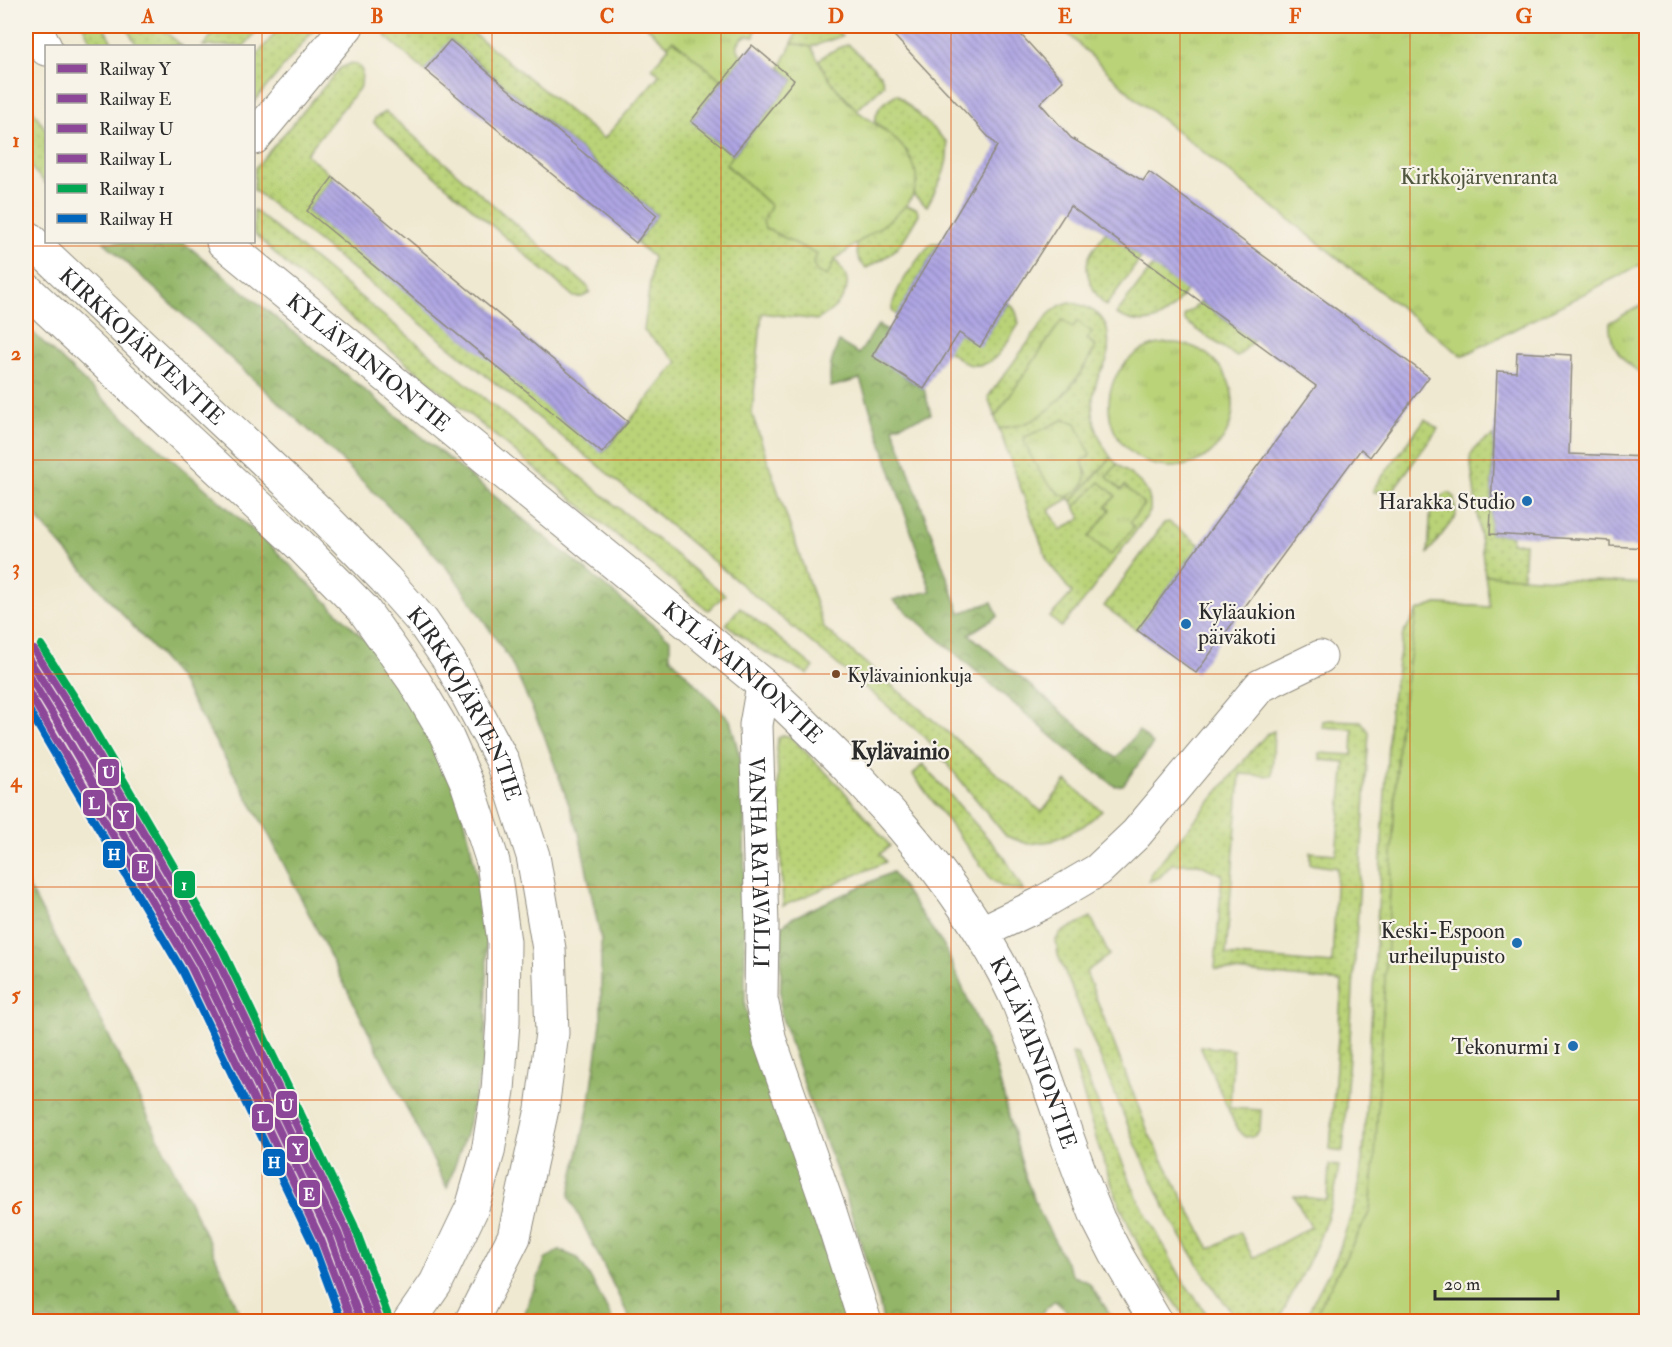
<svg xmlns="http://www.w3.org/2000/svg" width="1672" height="1347" font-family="'IM FELL Double Pica',serif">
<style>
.grass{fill:url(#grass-dots);stroke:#727f52;stroke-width:1.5;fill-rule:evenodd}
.forest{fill:url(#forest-crowns);stroke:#5f704a;stroke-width:1.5}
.park{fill:url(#park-tufts);stroke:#727f52;stroke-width:1.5}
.pitch{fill:#bad378;stroke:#727f52;stroke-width:1.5}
.building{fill:url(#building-back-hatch)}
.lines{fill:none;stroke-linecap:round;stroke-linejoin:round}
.street-casing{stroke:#8e8a7e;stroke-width:35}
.secondary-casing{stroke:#8e8a7e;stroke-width:35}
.street{stroke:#fff;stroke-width:33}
.secondary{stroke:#fff;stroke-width:33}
.rail-1-casing{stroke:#f7f3e8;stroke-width:12}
.rail-2-casing{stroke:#f7f3e8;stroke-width:12}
.rail-3-casing{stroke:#f7f3e8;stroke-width:12}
.rail-4-casing{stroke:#f7f3e8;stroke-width:12}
.rail-5-casing{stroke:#f7f3e8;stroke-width:12}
.rail-6-casing{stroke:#f7f3e8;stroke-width:12}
.rail-1{stroke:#8c4799;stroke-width:8}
.rail-2{stroke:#8c4799;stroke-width:8}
.rail-3{stroke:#8c4799;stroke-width:8}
.rail-4{stroke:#8c4799;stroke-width:8}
.rail-5{stroke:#00a651;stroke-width:8}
.rail-6{stroke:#0065bd;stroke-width:8}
.grid{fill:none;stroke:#df570e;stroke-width:1.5;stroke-opacity:0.55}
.poi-dot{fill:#1f6fb2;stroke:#f7f3e8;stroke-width:2}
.bus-dot{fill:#7a4b2a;stroke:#f7f3e8;stroke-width:2}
.labels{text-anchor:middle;stroke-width:4.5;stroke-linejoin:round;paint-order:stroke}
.bus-label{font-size:20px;fill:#2b2b2b;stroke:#f7f3e8;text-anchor:start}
.park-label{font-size:22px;fill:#4f553e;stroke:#f7f3e8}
.street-label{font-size:22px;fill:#2b2b2b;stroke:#f7f3e8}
.poi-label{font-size:22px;fill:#2b2b2b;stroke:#f7f3e8;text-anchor:end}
.neighbourhood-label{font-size:24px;font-weight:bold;fill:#2b2b2b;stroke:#f7f3e8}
.line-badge{stroke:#f7f3e8;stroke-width:2}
.badge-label{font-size:16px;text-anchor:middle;font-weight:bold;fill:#fff}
.neatline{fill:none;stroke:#df570e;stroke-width:2}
.grid-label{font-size:20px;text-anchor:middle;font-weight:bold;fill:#df570e}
</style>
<defs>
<pattern id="grass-dots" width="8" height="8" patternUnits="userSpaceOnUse" patternTransform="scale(1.5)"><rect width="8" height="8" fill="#bad378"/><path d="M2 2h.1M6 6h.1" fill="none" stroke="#a0b568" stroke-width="1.8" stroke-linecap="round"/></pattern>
<pattern id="forest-crowns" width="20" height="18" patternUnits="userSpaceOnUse" patternTransform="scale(1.5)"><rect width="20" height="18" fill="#93b568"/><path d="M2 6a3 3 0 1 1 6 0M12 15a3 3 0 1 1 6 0" fill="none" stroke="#789356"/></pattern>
<pattern id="park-tufts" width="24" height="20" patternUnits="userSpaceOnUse" patternTransform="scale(1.5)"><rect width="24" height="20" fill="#bad378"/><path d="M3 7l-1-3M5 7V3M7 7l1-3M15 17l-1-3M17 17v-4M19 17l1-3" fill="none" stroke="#a0b568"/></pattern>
<pattern id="building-back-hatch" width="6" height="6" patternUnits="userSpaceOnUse" patternTransform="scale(1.5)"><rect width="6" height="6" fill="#aea5e3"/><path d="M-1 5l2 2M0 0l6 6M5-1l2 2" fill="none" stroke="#8e87b8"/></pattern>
</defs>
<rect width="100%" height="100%" fill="#f7f3e8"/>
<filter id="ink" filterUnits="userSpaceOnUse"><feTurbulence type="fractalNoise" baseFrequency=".0167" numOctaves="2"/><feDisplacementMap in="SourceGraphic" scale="12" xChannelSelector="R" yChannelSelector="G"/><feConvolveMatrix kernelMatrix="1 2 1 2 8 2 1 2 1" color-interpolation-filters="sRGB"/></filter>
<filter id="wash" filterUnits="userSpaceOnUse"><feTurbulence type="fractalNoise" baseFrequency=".008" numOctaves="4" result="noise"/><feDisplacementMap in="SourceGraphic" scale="24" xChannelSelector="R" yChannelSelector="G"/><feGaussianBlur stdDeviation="1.35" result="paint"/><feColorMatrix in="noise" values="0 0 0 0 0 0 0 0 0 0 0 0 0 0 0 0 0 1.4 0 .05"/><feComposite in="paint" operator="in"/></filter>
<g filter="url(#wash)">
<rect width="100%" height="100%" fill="#f0e9d1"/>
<path class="grass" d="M83 26H103L114 46H93Z
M126 26H159L182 46H137Z
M220 26H261L244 46H203Z
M281 26H317L254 102V59Z
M394 26H464L604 139 660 74 652 68 669 47 667 45 673 40 723 81 691 121 733 155 726 165 771 206 765 228 818 254 827 276 835 259C838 264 844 271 846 277 852 296 831 312 817 320L762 313 752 414 824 628 1042 812 1066 781 1102 811 1083 826 1052 841 1028 844 1006 836 926 738 595 463 254 190 255 168 340 68 352 63 358 65 362 71 361 86 306 154 333 177 307 211 447 324 472 293 492 309 467 341 603 453 678 362 644 331 653 257 636 243 657 215 451 40 425 71 385 36Z
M799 26H831L842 36 811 47 792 43Z
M848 44 881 75 884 85 857 110 828 79 819 60 828 53Z
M897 94 947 142C950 168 939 183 927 206L913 195 917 181 907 151 875 122C877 106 883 102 897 94Z
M26 100 46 130V184L26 162Z
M386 112 588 287 590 292C585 297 581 298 574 297L374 123 375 118Z
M905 206 916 208 919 214C901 245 899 252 866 268 857 260 856 253 857 242L889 220Z
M254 210 725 595 708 610 288 266 256 235 254 231Z
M1106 232 1141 258 1106 306C1095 296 1082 271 1089 257 1093 248 1100 240 1106 232Z
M932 243H939L906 300 980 346 1008 303C1016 308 1017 314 1019 324 1004 345 996 371 967 364L898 317 892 310C892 292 919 256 932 243Z
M1153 266 1186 290C1168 319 1148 331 1116 314Z
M1070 302C1103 310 1113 324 1107 359 1106 364 1101 370 1099 375 1096 382 1094 391 1093 398 1090 419 1100 442 1111 458L1072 501 1070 498 1049 510 1061 530 1081 518 1075 507 1100 481 1116 496 1107 506 1134 527 1129 522 1125 486 1121 490 1106 477 1117 464C1135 479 1153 486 1150 512L1082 603 1061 627 1050 617 1072 593 1048 562 999 429C1007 427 1015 426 1023 424 1053 415 1084 374 1096 346L1087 339 1077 322 1073 328 1062 320 995 417 988 397 1049 314 1061 305ZM1063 420 1071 421 1089 457 1082 461 1087 474 1025 437Z
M1201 302 1253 341 1237 357 1185 321 1184 316Z
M1425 419 1438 429 1393 490 1390 492H1373V489Z
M1494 436 1490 534 1512 535 1511 543H1525L1523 578 1485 575 1470 457C1475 445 1483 441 1494 436Z
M1448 493H1450L1454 497 1456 516 1428 553 1431 505Z
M1169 522 1200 545 1137 630 1104 606 1164 523Z
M1437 604 1614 614 1375 1158 1370 1211 1313 1321 1306 1316 1337 1256 1357 1198 1363 1154 1390 711 1403 634 1417 611Z
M740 607 814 667 808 674 759 649 726 624Z
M1329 720 1361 721 1369 732 1343 1152 1330 1150 1342 982 1215 969 1222 875 1199 864H1172L1160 877 1149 881 1151 873 1256 746 1267 734 1274 731 1272 776 1240 774 1226 955 1332 964 1337 868 1310 864V852L1336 854 1345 762 1320 760V753L1352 755 1353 729 1322 727 1323 721Z
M784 735 791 737 842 789 890 846 880 854 886 862 783 906 777 752 778 738Z
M923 764 1005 858 1023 890 1004 888 992 880 913 775Z
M1091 917 1109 955 1086 972 1149 1134 1210 1249 1240 1232 1253 1258 1311 1227 1294 1196 1327 1200 1329 1165 1339 1166C1333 1223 1304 1271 1278 1321H1239L1216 1292 1172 1222 1136 1145 1058 955 1056 940 1060 933Z
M1200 1046 1233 1050 1230 1108 1261 1110 1260 1130 1254 1136 1245 1137 1237 1129Z
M1072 1053 1077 1054 1137 1197 1183 1281 1212 1321H1188C1172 1297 1154 1274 1140 1248 1108 1187 1090 1120 1072 1053Z"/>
<path class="forest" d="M104 242H183L670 639V657L730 720 744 773 745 1007 797 1149 845 1321H631L569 1196 590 1101 601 1023V940L579 833 544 735 510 660 453 575 411 529 339 458Z
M878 325 920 348 903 376 924 389 931 414 893 427 960 613 992 602 998 616 969 634 1116 758 1139 731 1153 744 1123 785 1115 786 1082 762 893 600 931 591 860 379 831 387C828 369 832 358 839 342L859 354Z
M26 326 102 398 271 546 370 645 436 743 461 802 475 867 486 922 487 976 485 1055 466 1134 447 1188 267 831 178 677 26 506Z
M892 872 944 946 993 1056 1026 1179 1040 1213 1073 1276 1088 1282 1115 1321H1078L1055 1301 1032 1321H883L879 1302 845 1193 810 1102 780 1012 782 926 790 919Z
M26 882 103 1024 211 1246 243 1321H26Z
M559 1250 578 1258 593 1282 613 1321H529L525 1312 545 1260Z"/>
<path class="park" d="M646 26H756L754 37 747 35C737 41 734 48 743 57L723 81 673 40 667 45Z
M1060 26H1646V262L1462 356 1135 98Z
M792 43 811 47C822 68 833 87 849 103 872 127 911 139 916 175 922 210 867 232 846 252 843 254 838 256 835 260 832 264 830 271 827 276L817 272 813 264 817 254 765 228 763 221 771 206 726 164 794 80 780 68Z
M1646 303V375C1625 366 1608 345 1610 322Z
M1109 405a62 62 0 1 1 124 0a62 62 0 1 1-124 0Z
M1063 420 1076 423 1090 454 1089 457 1082 461C1089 480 1086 489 1066 497 1044 486 1034 463 1024 441L1025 437Z
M1111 458 1117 464 1107 477 1121 490 1125 486 1144 504 1130 522 1134 527 1111 555 1089 537 1110 510 1106 506 1116 496 1100 482 1075 507 1072 501Z"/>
<path class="pitch" d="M1062 320 1073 328 1077 321 1092 332 1087 339 1096 346C1081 374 1055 414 1023 424 1015 426 1007 427 999 429L995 417Z
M1485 575 1646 584V1321H1303L1306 1316 1313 1320 1370 1211 1375 1158 1399 729 1417 611 1437 604 1490 607Z"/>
<g id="blocks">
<path class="building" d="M885 26H1013L1063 81 1040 103 1071 138 1143 181 1149 172 1429 377 1370 457 1361 449 1196 673 1137 630 1316 386 1070 206 980 347 959 333 924 389 872 356 997 146Z
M450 40 657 215 636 243 425 70Z
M752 45 794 80 733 155 691 121Z
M333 177 628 422 602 453 307 211Z
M1517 352 1572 355 1569 454 1647 457V548L1610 546V541L1490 534 1497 371 1516 372Z"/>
</g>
</g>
<g filter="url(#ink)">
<use href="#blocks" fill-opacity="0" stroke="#8e8a7e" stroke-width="1.5"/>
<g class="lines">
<g class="street-casing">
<g id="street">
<path d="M35 26 46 49"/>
<path d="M254 138 347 26"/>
<path id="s1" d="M223 242 763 685C856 771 960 877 1014 993 1022 1009 1027 1027 1034 1044 1056 1102 1074 1162 1098 1219L1116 1254 1156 1322"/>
<path id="s2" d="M763 685 756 725 762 925 761 999 770 1041 830 1212 865 1322"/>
<path d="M982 932 1040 904 1098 870 1136 834 1260 686 1320 657"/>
</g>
</g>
<g class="secondary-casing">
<g id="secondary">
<path id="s3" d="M26 236 323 516 385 579 422 621 449 660 503 762 533 856 549 949 552 1033 542 1109 514 1237 471 1322"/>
<path d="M26 289 299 544 363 609 414 681 446 735 467 783 493 862 504 942 503 1022 498 1090 488 1152 472 1208 436 1283 409 1322"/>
</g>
</g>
<use href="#street" class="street"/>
<use href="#secondary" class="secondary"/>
<g class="rail-1-casing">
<path id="rail-1" d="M26 655 66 718 207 959 338 1233 371 1322"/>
</g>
<g class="rail-2-casing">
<path id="rail-2" d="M26 671 58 723 199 963 330 1237 361 1322"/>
</g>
<g class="rail-3-casing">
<path id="rail-3" d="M34 650 74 713 215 955 346 1229 379 1319"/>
</g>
<g class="rail-4-casing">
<path id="rail-4" d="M26 688 191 967 321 1240 352 1322"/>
</g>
<g class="rail-5-casing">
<path id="rail-5" d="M41 645 82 709 223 951 354 1225 388 1316"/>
</g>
<g class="rail-6-casing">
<path id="rail-6" d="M26 705 183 972 313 1244 342 1322"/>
</g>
<use href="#rail-1" class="rail-1"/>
<use href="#rail-2" class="rail-2"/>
<use href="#rail-3" class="rail-3"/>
<use href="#rail-4" class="rail-4"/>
<use href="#rail-5" class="rail-5"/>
<use href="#rail-6" class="rail-6"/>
</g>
</g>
<path class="grid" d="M262 26V1322M492 26V1322M721 26V1322M951 26V1322M1180 26V1322M1410 26V1322M26 246H1646M26 460H1646M26 674H1646M26 887H1646M26 1100H1646"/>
<g class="poi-dot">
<circle cx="1527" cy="501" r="6"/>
<circle cx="1186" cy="624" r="6"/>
<circle cx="1517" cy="943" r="6"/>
<circle cx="1573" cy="1046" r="6"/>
</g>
<circle class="bus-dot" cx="836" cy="674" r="5"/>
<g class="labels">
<g class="bus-label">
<text x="847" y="682">Kylävainionkuja</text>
</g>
<g class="park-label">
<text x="1479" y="184">Kirkkojärvenranta</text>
</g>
<g class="street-label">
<text dy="8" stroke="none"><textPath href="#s3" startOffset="160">KIRKKOJÄRVENTIE</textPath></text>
<text dy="8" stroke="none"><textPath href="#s1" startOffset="189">KYLÄVAINIONTIE</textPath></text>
<text dy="8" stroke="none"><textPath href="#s1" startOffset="675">KYLÄVAINIONTIE</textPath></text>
<text dy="8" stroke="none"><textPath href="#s3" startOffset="646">KIRKKOJÄRVENTIE</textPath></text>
<text dy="8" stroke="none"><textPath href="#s2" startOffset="178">VANHA RATAVALLI</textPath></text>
<text dy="8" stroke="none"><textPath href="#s1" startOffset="1161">KYLÄVAINIONTIE</textPath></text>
</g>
<g class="poi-label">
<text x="1515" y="509">Harakka Studio</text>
<text x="1198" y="619" text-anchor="start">Kyläaukion<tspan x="1198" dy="25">päiväkoti</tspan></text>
<text x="1505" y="938">Keski-Espoon<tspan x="1505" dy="25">urheilupuisto</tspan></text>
<text x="1561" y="1054">Tekonurmi 1</text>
</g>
<g class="neighbourhood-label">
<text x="900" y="759">Kylävainio</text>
</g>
</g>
<g class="line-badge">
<rect x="97" y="758" width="23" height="29" rx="6" fill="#8c4799"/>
<rect x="82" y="789" width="24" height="28" rx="6" fill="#8c4799"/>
<rect x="112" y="802" width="23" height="28" rx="6" fill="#8c4799"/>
<rect x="102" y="840" width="24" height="29" rx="6" fill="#0065bd"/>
<rect x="131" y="853" width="23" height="29" rx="6" fill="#8c4799"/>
<rect x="173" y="870" width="23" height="29" rx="6" fill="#00a651"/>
<rect x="275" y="1090" width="23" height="29" rx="6" fill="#8c4799"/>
<rect x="251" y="1103" width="23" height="29" rx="6" fill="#8c4799"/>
<rect x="286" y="1135" width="23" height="28" rx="6" fill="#8c4799"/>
<rect x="262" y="1148" width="24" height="29" rx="6" fill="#0065bd"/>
<rect x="298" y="1179" width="23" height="29" rx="6" fill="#8c4799"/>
</g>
<g class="badge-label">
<text x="109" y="778">U</text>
<text x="94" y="809">L</text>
<text x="123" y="822">Y</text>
<text x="114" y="860">H</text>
<text x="143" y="873">E</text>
<text x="184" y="890">1</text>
<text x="287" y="1111">U</text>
<text x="263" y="1123">L</text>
<text x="298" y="1155">Y</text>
<text x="274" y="1168">H</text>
<text x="309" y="1200">E</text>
</g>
<rect width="1672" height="1347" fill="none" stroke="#f7f3e8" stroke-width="66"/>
<rect x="45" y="45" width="210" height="198" fill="#f7f3e8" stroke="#a5a39c" stroke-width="1.5"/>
<rect x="57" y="64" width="30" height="9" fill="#8c4799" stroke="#a5a39c" stroke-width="1.5"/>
<text x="99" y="75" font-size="18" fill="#2b2b2b">Railway Y</text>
<rect x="57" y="94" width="30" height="9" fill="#8c4799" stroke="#a5a39c" stroke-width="1.5"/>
<text x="99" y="105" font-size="18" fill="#2b2b2b">Railway E</text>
<rect x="57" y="124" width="30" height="9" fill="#8c4799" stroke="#a5a39c" stroke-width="1.5"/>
<text x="99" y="135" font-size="18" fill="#2b2b2b">Railway U</text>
<rect x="57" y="154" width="30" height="9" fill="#8c4799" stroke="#a5a39c" stroke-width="1.5"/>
<text x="99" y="165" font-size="18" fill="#2b2b2b">Railway L</text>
<rect x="57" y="184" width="30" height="9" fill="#00a651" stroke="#a5a39c" stroke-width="1.5"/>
<text x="99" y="195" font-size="18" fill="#2b2b2b">Railway 1</text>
<rect x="57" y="214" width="30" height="9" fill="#0065bd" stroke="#a5a39c" stroke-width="1.5"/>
<text x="99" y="225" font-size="18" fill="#2b2b2b">Railway H</text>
<path d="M1435 1290v9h123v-9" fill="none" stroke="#2b2b2b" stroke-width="3"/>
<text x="1444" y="1290" font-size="18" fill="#2b2b2b" stroke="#f7f3e8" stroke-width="4.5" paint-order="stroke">20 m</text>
<rect x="33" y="33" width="1606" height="1281" class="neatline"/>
<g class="grid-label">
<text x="148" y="23">A</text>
<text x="377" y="23">B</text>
<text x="607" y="23">C</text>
<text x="836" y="23">D</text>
<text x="1065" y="23">E</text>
<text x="1295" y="23">F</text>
<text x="1524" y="23">G</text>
<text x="16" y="147">1</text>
<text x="16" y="360">2</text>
<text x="16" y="574">3</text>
<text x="16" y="787">4</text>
<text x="16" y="1001">5</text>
<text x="16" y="1214">6</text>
</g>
</svg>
